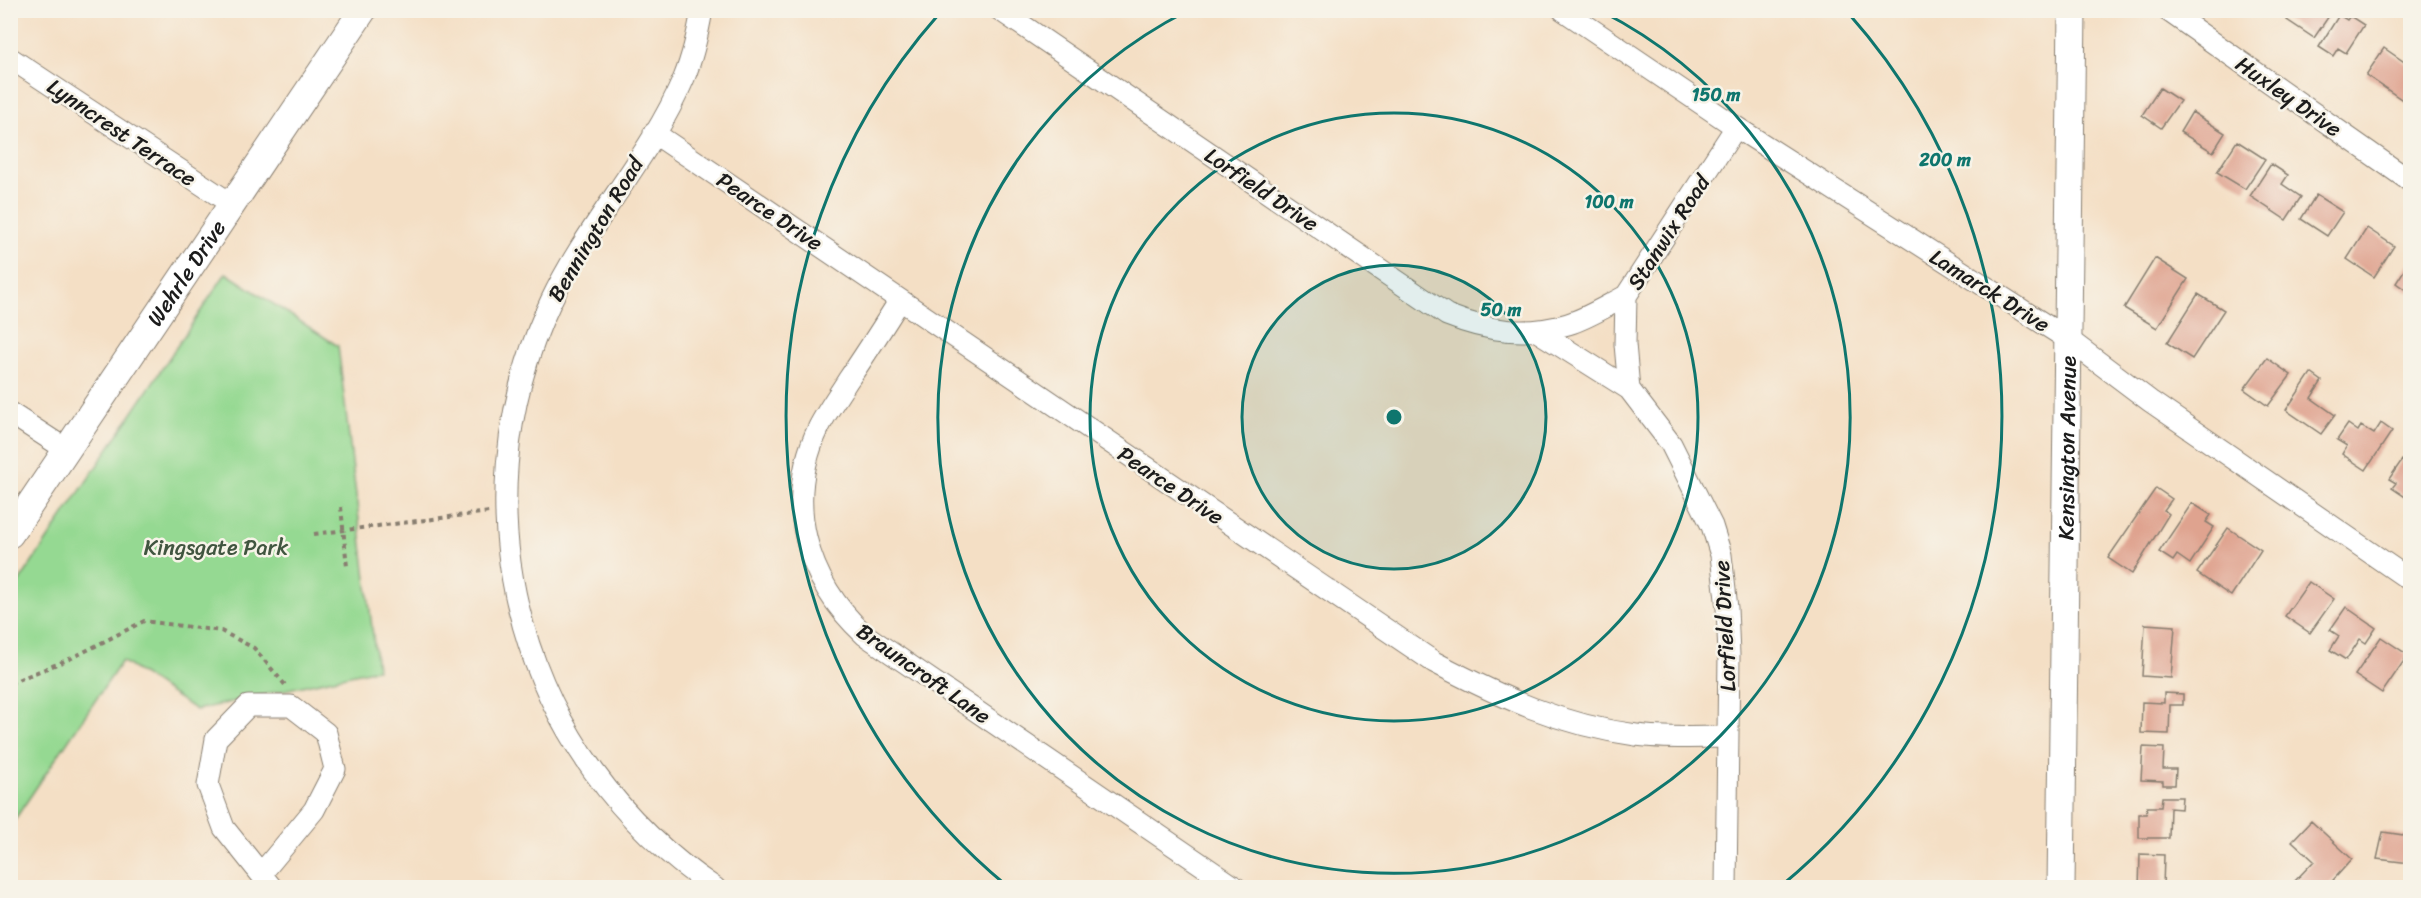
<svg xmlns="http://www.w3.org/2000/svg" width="2421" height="898" font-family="Sriracha,sans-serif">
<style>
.green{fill:#95d992;stroke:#587a57;stroke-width:1.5}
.building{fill:#dfa38f}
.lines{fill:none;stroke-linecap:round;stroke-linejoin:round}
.minor-casing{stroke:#887e70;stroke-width:23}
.tertiary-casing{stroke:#887e70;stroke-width:29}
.path{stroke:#887e70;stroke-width:4;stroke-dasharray:4.5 4.5;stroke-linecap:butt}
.minor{stroke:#fff;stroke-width:21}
.tertiary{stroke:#fff;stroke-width:27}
.ring{fill:none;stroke:#0f766e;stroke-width:3}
.labels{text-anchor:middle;stroke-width:5;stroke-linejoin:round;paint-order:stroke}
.street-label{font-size:22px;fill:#1c1c1c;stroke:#f7f3e8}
.park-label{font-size:22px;fill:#40553f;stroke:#f7f3e8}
.centre{fill:#0f766e;stroke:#f7f3e8;stroke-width:3}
.ring-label{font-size:18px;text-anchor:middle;font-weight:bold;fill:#0f766e;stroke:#f7f3e8;stroke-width:5;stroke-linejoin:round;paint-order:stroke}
</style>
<rect width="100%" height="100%" fill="#f7f3e8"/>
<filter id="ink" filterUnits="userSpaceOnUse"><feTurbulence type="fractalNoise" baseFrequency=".0167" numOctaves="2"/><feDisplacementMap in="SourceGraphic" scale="12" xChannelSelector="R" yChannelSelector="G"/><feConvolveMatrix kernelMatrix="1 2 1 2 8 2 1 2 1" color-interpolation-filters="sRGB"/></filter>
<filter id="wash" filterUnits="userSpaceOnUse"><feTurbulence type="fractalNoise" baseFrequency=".008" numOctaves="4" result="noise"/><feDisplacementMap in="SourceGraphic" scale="24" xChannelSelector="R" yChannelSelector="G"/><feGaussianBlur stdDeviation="1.35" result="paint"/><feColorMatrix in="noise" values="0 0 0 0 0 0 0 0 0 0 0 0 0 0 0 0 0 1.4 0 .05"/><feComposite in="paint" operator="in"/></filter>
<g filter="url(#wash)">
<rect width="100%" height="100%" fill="#f4dfc5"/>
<path class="green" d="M226 273 338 346 377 669 196 710 122 661 11 825V594Z"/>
<g id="blocks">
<path class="building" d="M2293 10H2326L2331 13 2314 38 2287 20Z
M2339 15 2347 20 2350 16 2364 25 2346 53 2338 48 2333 56 2319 47Z
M2384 48 2410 66V105L2366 75Z
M2160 88 2180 101 2161 128 2142 115Z
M2192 112 2225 133 2213 152 2180 132Z
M2237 141 2265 159 2245 189 2217 172Z
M2271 164 2288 175 2282 184 2301 197 2286 220 2250 196Z
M2316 195 2343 212 2327 236 2301 219Z
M2367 228 2394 246 2374 277 2347 259Z
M2155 258 2188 279 2157 328 2124 308Z
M2410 261V293L2396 283Z
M2198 294 2224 310 2192 359 2167 343Z
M2267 358 2291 375 2268 406 2244 389Z
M2311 373 2322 381 2311 398 2335 415 2321 434 2286 410Z
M2381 423 2392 431 2366 470 2342 454 2347 446 2337 440 2348 424 2358 431 2361 426 2374 434Z
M2402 460 2410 465V500L2392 488 2396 483 2389 479Z
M2156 488 2172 499 2164 510 2169 514 2132 574 2108 558Z
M2192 503 2211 515 2206 522 2214 527 2190 564 2177 555 2173 561 2159 552Z
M2228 528 2261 550 2231 596 2197 573Z
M2309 582 2334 599 2310 633 2285 616Z
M2346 607 2376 628 2366 643 2360 639 2346 660 2330 650 2339 636 2330 630Z
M2145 624 2175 626 2171 678 2142 676Z
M2381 637 2408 655 2382 693 2355 675Z
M2164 693 2183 694V705H2170L2169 734 2141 733 2142 702 2164 703Z
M2143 747 2164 748 2163 769H2176L2175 785H2163V781L2141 780Z
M2162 797H2182L2181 809 2170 808 2169 838H2139V814H2146L2147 807H2161Z
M2311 821 2352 859 2326 888H2302L2295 881 2314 861 2292 841Z
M2383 832 2410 836V863L2377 859Z
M2140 854 2164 855 2163 888H2139Z"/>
</g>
</g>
<g filter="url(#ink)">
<use href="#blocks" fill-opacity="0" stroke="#887e70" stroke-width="1.5"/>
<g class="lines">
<g class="minor-casing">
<path id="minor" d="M702 10C698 33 693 56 684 78 650 158 588 223 551 301 451 512 522 759 715 888
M1000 10 1447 315C1487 331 1526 337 1568 324 1588 318 1608 305 1626 296
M1563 10 1736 127 2069 340 2150 401 2410 580
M2167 10 2410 181
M10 58 233 205
M654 133 1434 662C1501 697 1560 725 1636 735 1666 739 1698 737 1728 737
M900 300C883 327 866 354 848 380 838 396 827 411 819 427 783 502 806 581 865 635L1236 888
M1537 331 1629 389
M10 413 67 450
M261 874 314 810 335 769 326 733 291 706H248L216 739 208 785 224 828 272 888
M1726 888 1729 655 1727 608 1721 555 1712 526 1671 444 1629 389 1625 344 1626 296 1736 127"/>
</g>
<g class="tertiary-casing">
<g id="tertiary">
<path id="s1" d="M10 534 363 10"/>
<path id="s2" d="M2061 888 2072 10"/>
</g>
</g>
<path class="path" d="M341 507 347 567
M314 534 489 512
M10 683 72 658 144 621 221 631 254 648 286 686
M10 730 11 729"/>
<use href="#minor" class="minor"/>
<use href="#tertiary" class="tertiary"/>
</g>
</g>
<circle cx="1394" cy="417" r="152" fill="#0f766e" fill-opacity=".12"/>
<g class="ring">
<circle cx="1394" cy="417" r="152"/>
<circle cx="1394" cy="417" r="304"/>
<path d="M1601 11A456 456 0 1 1 1187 11"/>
<path d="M1007 886A608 608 0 0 1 939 14M1849 14A608 608 0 0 1 1781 886"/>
</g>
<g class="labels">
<g class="street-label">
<text transform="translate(2289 96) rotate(35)" y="8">Huxley Drive</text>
<text transform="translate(122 132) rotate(34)" y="8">Lynncrest Terrace</text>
<text transform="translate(1262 189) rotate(34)" y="8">Lorfield Drive</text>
<text transform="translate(770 211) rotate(34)" y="8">Pearce Drive</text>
<text transform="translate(595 229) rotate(-59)" y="8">Bennington Road</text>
<text transform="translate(1668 232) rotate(-57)" y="8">Stanwix Road</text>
<text dy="8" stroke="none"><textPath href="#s1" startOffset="315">Wehrle Drive</textPath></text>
<text transform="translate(1990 290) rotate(32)" y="8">Lamarck Drive</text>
<text dy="8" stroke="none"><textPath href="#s2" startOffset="440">Kensington Avenue</textPath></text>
<text transform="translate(1171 485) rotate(34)" y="8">Pearce Drive</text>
<text transform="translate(1724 626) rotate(-93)" y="8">Lorfield Drive</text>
<text transform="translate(924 673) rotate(35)" y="8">Brauncroft Lane</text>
</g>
<g class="park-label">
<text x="216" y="555">Kingsgate Park</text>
</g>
</g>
<circle cx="1394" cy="417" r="9" class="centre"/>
<g class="ring-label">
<text x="1716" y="101">150 m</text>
<text x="1945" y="166">200 m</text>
<text x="1609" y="208">100 m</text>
<text x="1501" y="316">50 m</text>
</g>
<rect width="2421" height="898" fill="none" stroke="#f7f3e8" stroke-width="36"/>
</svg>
